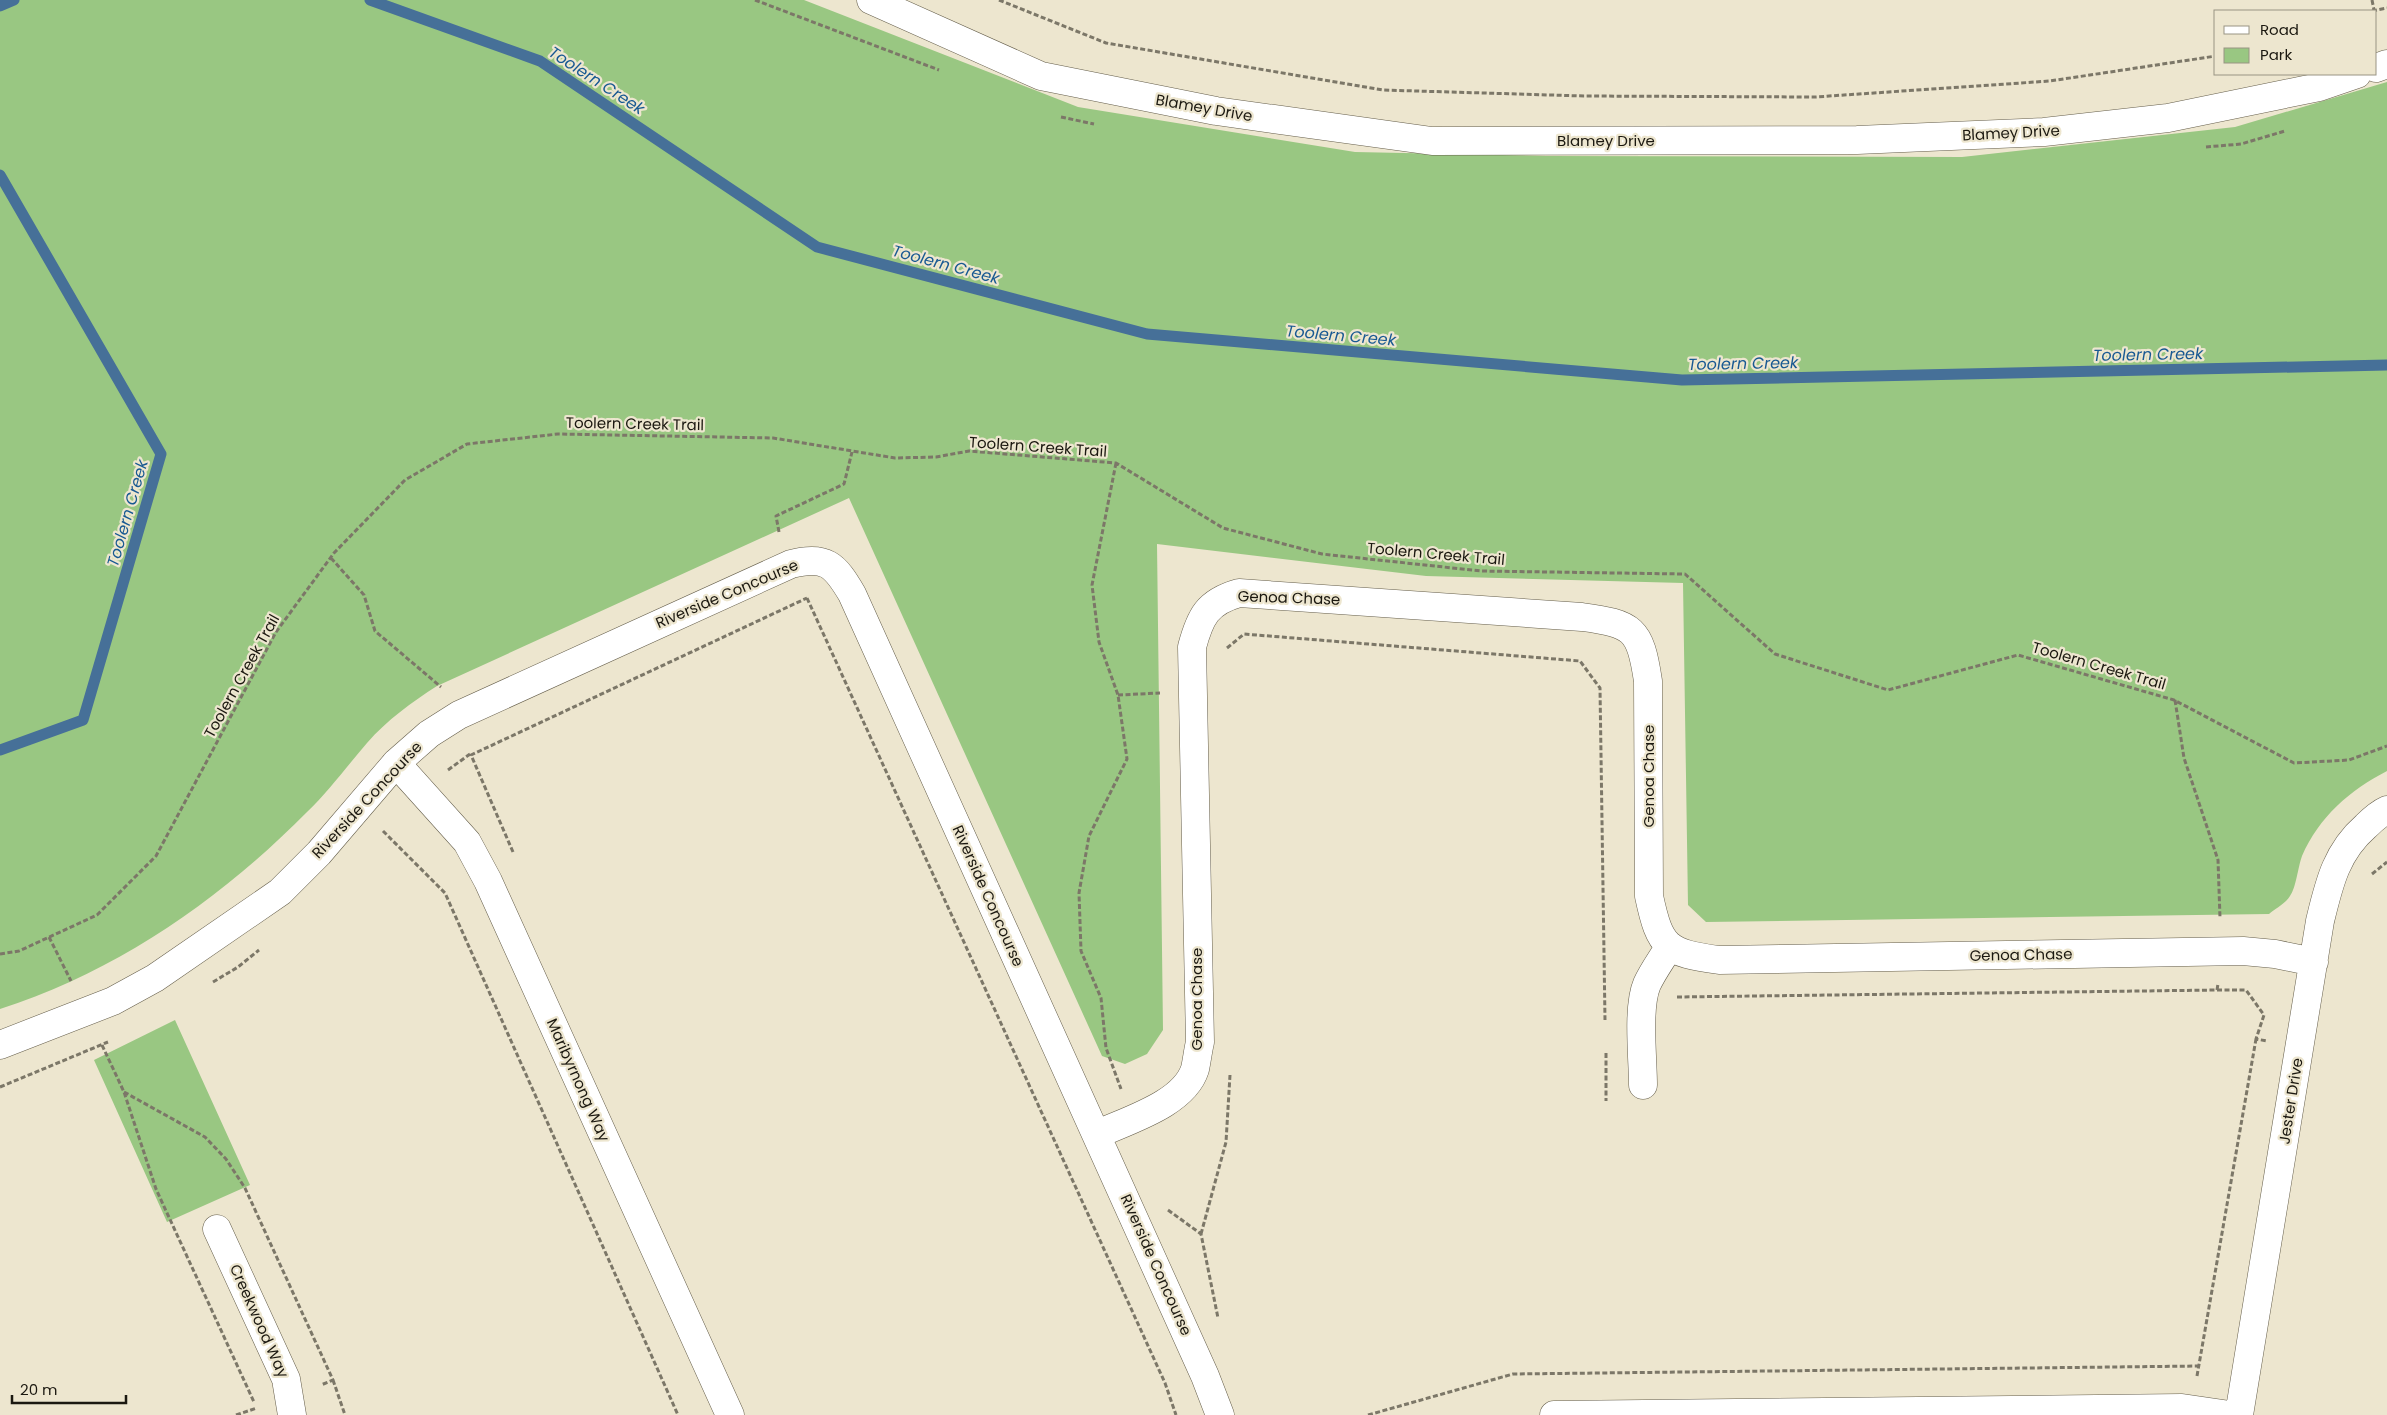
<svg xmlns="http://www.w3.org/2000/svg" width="2387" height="1415" font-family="Poppins,sans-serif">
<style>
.park{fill:#99c782}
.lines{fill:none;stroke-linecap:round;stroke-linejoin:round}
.stream{stroke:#467098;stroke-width:11}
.minor-casing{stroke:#655e4b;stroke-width:29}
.path{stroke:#7c7768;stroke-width:3;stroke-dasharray:5 2.5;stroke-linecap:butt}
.minor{stroke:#fff;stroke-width:28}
.labels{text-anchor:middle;stroke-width:4.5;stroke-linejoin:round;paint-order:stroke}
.street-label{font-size:15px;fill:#1b1810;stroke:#ede6cf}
.water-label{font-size:16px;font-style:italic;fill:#185992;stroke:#ede6cf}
</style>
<rect width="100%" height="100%" fill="#ede6cf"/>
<path class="park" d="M0 0H804L1078 107 1355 152 1546 156 1962 157 2235 127 2387 82V771C2350 790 2319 817 2302 856 2298 867 2296 888 2290 896 2286 903 2275 909 2269 914L1706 922 1688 905 1683 583 1426 576 1157 544 1163 1030 1147 1054 1125 1064 1102 1056 849 498 437 686C412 702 387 720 367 743 347 766 329 791 307 812 221 899 118 971 0 1009Z
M175 1020 250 1185 167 1222 94 1060Z"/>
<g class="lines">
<path class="stream" d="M370 0 540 61 817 247 1147 334 1682 380 2387 365
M0 6 14 0
M0 175 161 454 83 720 0 750"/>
<g class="minor-casing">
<path id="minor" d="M871 0 1041 76 1216 111 1432 141 1857 140 2044 132 2168 118 2319 87 2357 74
M2376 68 2387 64
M396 763 467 842 488 881 730 1415
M0 1045 113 1001 155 978 280 892 319 853 396 763 429 734 459 715 791 564C826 555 835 565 852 594L1205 1376 1220 1415
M1643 1085C1643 1059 1637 1007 1647 984 1653 971 1662 959 1669 947
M1098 1134C1128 1120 1184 1104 1195 1069 1197 1060 1198 1050 1200 1042L1192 647C1200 617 1207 602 1239 593L1582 617C1633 624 1640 628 1648 681L1649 896C1660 948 1667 953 1719 960L2243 951 2275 954 2314 962
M217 1229 286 1379 292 1415
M1554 1415 2182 1408 2230 1415
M2239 1415 2320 921C2329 884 2336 852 2366 826 2372 820 2378 814 2387 810"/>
</g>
<path class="path" d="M755 0 939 70
M999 0 1106 43 1383 90 1584 96 1815 97 2050 81 2216 56
M2372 0 2374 10
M2372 11 2387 8
M1061 117 1094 124
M2206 147 2241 144 2285 131
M1116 463 1092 585 1099 642 1118 695 1127 759 1089 836 1079 893 1081 951 1101 998 1106 1048 1121 1089
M779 532 776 516 844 484 852 452
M331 558 364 595 375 631 441 687
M807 598 1165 1383 1176 1415
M1227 648 1244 634 1580 661 1600 688 1605 1020
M1118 695 1160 693
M2175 700 2184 758 2218 860 2220 918
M448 770 470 754
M383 831 445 893 678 1415
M513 852 471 755 807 598
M2372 874 2387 862
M49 937 71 981
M0 954 19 951 97 915 156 856 276 632 334 553 405 480 467 444 558 434 773 438 895 458 936 457 969 451 1116 463 1223 528 1322 554 1481 571 1685 574 1775 654 1888 690 2018 655 2174 700 2294 763 2349 760 2387 746
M213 982 238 967 259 950
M2217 990H2246L2264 1015 2256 1039 2267 1041
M1677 997 2217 990 2218 984
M102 1045 124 1092 156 1189 254 1402
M1606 1053V1101
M0 1087 108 1042
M124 1092 205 1137 226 1159 245 1188 333 1380 321 1385
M1168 1210 1201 1234 1218 1318
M1201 1234 1226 1142 1230 1075
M2197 1376 2256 1039
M333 1380 345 1415
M236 1415 257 1408
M1368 1415 1513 1374 2199 1366"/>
<use href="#minor" class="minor"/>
</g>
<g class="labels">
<g class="street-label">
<text transform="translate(1204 108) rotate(10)" y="5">Blamey Drive</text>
<text transform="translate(2011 133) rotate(-3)" y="5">Blamey Drive</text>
<text x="1606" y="146">Blamey Drive</text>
<text transform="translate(635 424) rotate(1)" y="5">Toolern Creek Trail</text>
<text transform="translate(1038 447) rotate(4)" y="5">Toolern Creek Trail</text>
<text transform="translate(1436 554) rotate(5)" y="5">Toolern Creek Trail</text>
<text transform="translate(727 594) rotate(-23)" y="5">Riverside Concourse</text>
<text transform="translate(1289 598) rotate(2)" y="5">Genoa Chase</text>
<text transform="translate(2099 666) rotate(16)" y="5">Toolern Creek Trail</text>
<text transform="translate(242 676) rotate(-61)" y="5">Toolern Creek Trail</text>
<text transform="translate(1649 776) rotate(-90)" y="5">Genoa Chase</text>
<text transform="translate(367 800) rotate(-47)" y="5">Riverside Concourse</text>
<text transform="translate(988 896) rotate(66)" y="5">Riverside Concourse</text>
<text transform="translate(2021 955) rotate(-1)" y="5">Genoa Chase</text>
<text transform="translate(1197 999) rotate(-90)" y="5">Genoa Chase</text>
<text transform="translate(578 1080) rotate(66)" y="5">Maribyrnong Way</text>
<text transform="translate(2291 1101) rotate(-81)" y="5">Jester Drive</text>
<text transform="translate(1156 1265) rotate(66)" y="5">Riverside Concourse</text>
<text transform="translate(259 1321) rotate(66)" y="5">Creekwood Way</text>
</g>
<g class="water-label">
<text transform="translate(597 80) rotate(33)" y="6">Toolern Creek</text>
<text transform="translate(946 264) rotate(15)" y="6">Toolern Creek</text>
<text transform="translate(1341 335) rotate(5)" y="6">Toolern Creek</text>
<text transform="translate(2148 354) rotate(-1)" y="6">Toolern Creek</text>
<text transform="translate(1743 363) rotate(-1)" y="6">Toolern Creek</text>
<text transform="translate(127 513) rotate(-74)" y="6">Toolern Creek</text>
</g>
</g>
<rect x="2214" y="10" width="162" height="65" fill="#ede6cf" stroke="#999483"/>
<rect x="2224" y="26" width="25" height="8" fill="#ffffff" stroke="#999483"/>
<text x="2260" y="35" font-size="15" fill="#1b1810">Road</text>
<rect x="2224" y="48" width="25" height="15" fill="#99c782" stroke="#999483"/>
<text x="2260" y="60" font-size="15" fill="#1b1810">Park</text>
<path d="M12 1395v8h114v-8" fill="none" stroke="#1b1810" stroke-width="2.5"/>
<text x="20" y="1395" font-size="15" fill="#1b1810" stroke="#ede6cf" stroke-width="4" paint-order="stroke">20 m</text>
</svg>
